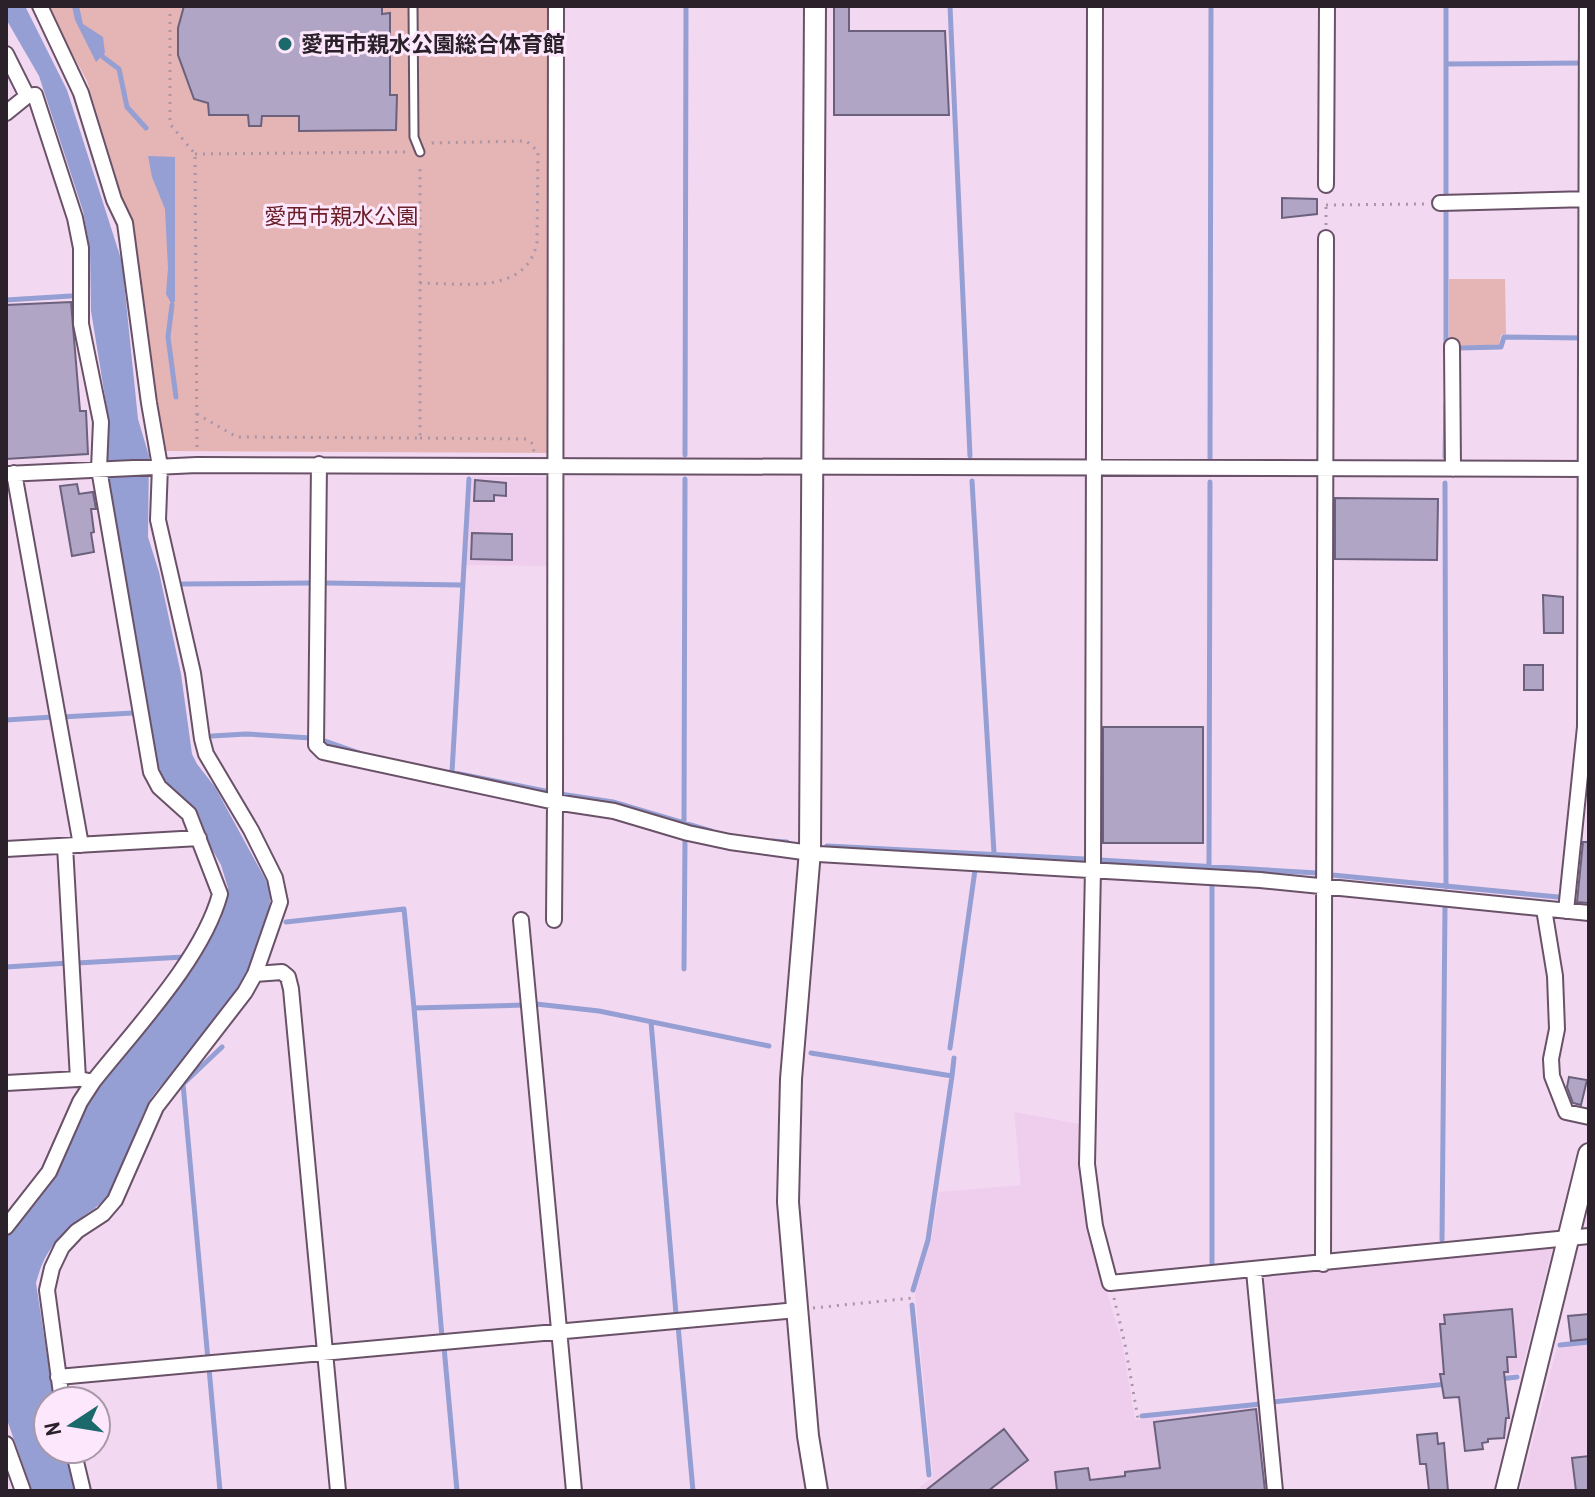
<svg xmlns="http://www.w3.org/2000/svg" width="1595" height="1497" font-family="'Archivo Narrow','Noto Sans JP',sans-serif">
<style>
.built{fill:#eecded}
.green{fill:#e4b5b4}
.water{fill:#959fd3}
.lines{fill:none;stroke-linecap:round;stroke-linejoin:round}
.stream{stroke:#959fd3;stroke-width:5}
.building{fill:#b0a5c4;stroke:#6b617d;stroke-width:2}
.lane-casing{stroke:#695268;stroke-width:11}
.street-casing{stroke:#695268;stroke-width:18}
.secondary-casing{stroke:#695268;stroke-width:24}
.path{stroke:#a994a8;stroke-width:3;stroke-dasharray:2 6;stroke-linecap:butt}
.lane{stroke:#fff;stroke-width:7}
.street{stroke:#fff;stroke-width:14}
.secondary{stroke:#fff;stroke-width:20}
.poi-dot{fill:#1c696c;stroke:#fde7fc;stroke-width:3}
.labels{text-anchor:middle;stroke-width:6;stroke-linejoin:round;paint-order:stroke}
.poi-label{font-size:22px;font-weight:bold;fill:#2b212a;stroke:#fde7fc;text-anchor:start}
.park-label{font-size:22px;fill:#6b2027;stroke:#fde7fc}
</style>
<rect width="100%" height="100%" fill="#f3d8f2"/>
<path class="built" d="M472 477H551V566L466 565Z
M1014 1112 1085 1125 1102 1277 1122 1342 1135 1420 1262 1406 1271 1491H915L933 1477 915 1293 931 1241 939 1192 1021 1185Z
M1553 1245 1521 1373 1272 1398 1260 1276Z
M1589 1343V1491H1520L1557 1347Z"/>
<path class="green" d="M46 6H552L547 453 165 451 132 228 87 81Z
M1449 279H1505L1506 334 1501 335 1499 345 1449 346Z"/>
<path class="water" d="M6 6H25L67 90 122 262 138 419 149 456 148 537 159 572 181 674 192 754 197 764 215 787 269 886C279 952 211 1023 173 1072 165 1082 152 1094 147 1106 132 1134 127 1169 108 1196 103 1203 92 1210 85 1215 58 1237 45 1249 36 1283L54 1401H48V1449H64L76 1491H32L6 1417V1234L55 1177 83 1107 167 999 221 919 228 888 221 865 209 844 199 815 162 782 155 767 107 480 108 415 91 311 90 250 83 211 39 76 6 19Z
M72 6H79L83 24 103 37 105 53 96 62 75 20Z
M148 156 175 157V301L172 305 166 294 168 268 165 209 152 177Z"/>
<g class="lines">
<path class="stream" d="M950 6 970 456
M1446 6V64L1580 63
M103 57 119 69 127 107 146 128
M1446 64V346
M6 300 71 296
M172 305 168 337 176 397
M1459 348 1501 347 1504 337 1582 338
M685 455 686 6
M1445 457 1446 404
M1210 458 1211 6
M972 481 994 853
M1445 483 1446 887
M326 583 462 585
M182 584 311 583
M62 717 133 713
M6 720 53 717
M212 736 246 734 311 738
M325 741 362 754
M450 772 550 792
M452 772 469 479
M560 794 613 802 711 831
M684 826 685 479
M772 841 787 842
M827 846 1084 859
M1100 860 1317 873
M1209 867 1210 482
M1332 875 1558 897
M286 922 404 909 414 1008 524 1005
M77 963 184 957
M6 967 69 963
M684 969 685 839
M536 1004 599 1011 769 1046
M414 1008 442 1337
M651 1022 676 1314
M950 1048 975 870
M811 1053 952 1076 954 1058
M1442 1240 1445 906
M1212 1269V885
M913 1290 928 1240 952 1076
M912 1305 929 1475
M678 1325 693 1491
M1560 1345 1589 1342
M444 1347 457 1491
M208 1360 183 1084 222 1047
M209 1368 220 1491
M1500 1379 1517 1377
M1272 1402 1447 1384
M1142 1416 1261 1404"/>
</g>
<path class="building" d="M184 6H382V14L390 13V95H397L396 130 299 131V116H262L261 126H249L248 115H209L208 103 194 99 178 55V28Z
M834 6H849V31H945L949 115H834Z
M1282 198 1317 199V214L1282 218Z
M71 302 80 411H86L88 454 6 459V305Z
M475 480 506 483V496L494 495V501H474Z
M77 484 79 494 93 492 96 509H91L94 532 91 533 94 552 72 556 60 486Z
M1335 498 1438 499 1437 560 1335 559Z
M472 533 512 534V560L471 559Z
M1543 595 1563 597V633H1544Z
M1524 665H1543V690H1524Z
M1103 727H1203V843H1103Z
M1583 842H1589L1588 903 1577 902Z
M1569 1077 1587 1080 1581 1105 1573 1103 1567 1087Z
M1512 1309 1516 1357H1507L1508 1372H1504L1509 1418H1506L1504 1438 1488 1439V1442L1482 1443 1483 1449 1465 1451 1459 1397 1444 1398 1440 1374H1444L1440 1324H1445L1444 1315Z
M1589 1314V1339L1571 1341 1568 1316Z
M1256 1409 1265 1491H1057L1055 1472 1088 1468 1090 1480 1125 1476V1472L1160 1468 1154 1422Z
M1004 1429 1028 1460 988 1491H925Z
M1437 1433 1438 1444 1444 1443 1448 1491H1429L1426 1464H1420L1417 1435Z
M1589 1456V1491H1576L1572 1458Z"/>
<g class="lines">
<g class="lane-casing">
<path id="lane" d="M413 6 414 137 420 152"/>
</g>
<g class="street-casing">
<path id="street" d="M40 6 81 93 114 200 125 223 149 403 160 466 158 520 193 673 202 739 206 754 251 830 275 878 280 902 255 974
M1095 6 1093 869 1087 1164 1095 1226 1110 1283 1589 1236
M6 54 27 96 6 113
M27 96 35 95 75 218 81 248V324L101 422 99 469 151 772 159 787 189 814 220 894C203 958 134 1030 93 1082
M1326 185 1327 6
M1440 203 1589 199
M1452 346 1453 469
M319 464 316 745 323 752 555 802 556 6
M14 473 81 845
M6 474 197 465 1589 469
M6 849 199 838
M1544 909 1555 976 1557 1029 1551 1059 1552 1076 1566 1112 1589 1117
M1566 911 1585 727 1587 6
M521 920 574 1491
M554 920 555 802 614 811 688 833 730 842 818 854 1260 880 1589 913
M6 1083 78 1079 65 846
M6 1227 49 1172 80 1102 93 1082 84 1080
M1323 1264 1326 238
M1254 1271 1275 1491
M58 1377 797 1310
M62 1401 47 1290 52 1268 62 1247 77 1231 103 1214 115 1200 156 1107 245 992 255 974 282 972 288 977 291 989 338 1491
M6 1444 23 1491
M73 1449 83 1491"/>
</g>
<g class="secondary-casing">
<path id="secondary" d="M815 6 810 851 791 1079 788 1202 808 1436 817 1491
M1506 1491 1589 1154"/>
</g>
<path class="path" d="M170 6V124L195 154 197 449
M195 154 407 152
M1326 205 1426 204
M1326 225V205
M420 283C461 283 527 296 537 242L538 151 526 141 432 143 429 145
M197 414 237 437 420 438V164
M420 438 526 439 533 444 534 453
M1114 1298 1125 1344 1138 1419
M813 1308 913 1298"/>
<use href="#lane" class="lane"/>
<use href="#street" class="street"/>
<use href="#secondary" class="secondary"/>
</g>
<circle class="poi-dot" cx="285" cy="44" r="8"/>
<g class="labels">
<g class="poi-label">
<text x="301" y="52">愛西市親水公園総合体育館</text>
</g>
<g class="park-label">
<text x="341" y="224">愛西市親水公園</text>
</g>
</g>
<rect width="1595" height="1497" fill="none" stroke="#2b212a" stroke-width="16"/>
<g transform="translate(72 1425) rotate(258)"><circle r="38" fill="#fde7fc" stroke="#a998a8" stroke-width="2"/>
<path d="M0-6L14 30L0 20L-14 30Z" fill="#1c696c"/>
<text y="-12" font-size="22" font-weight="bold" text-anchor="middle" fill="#2b212a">N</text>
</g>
</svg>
